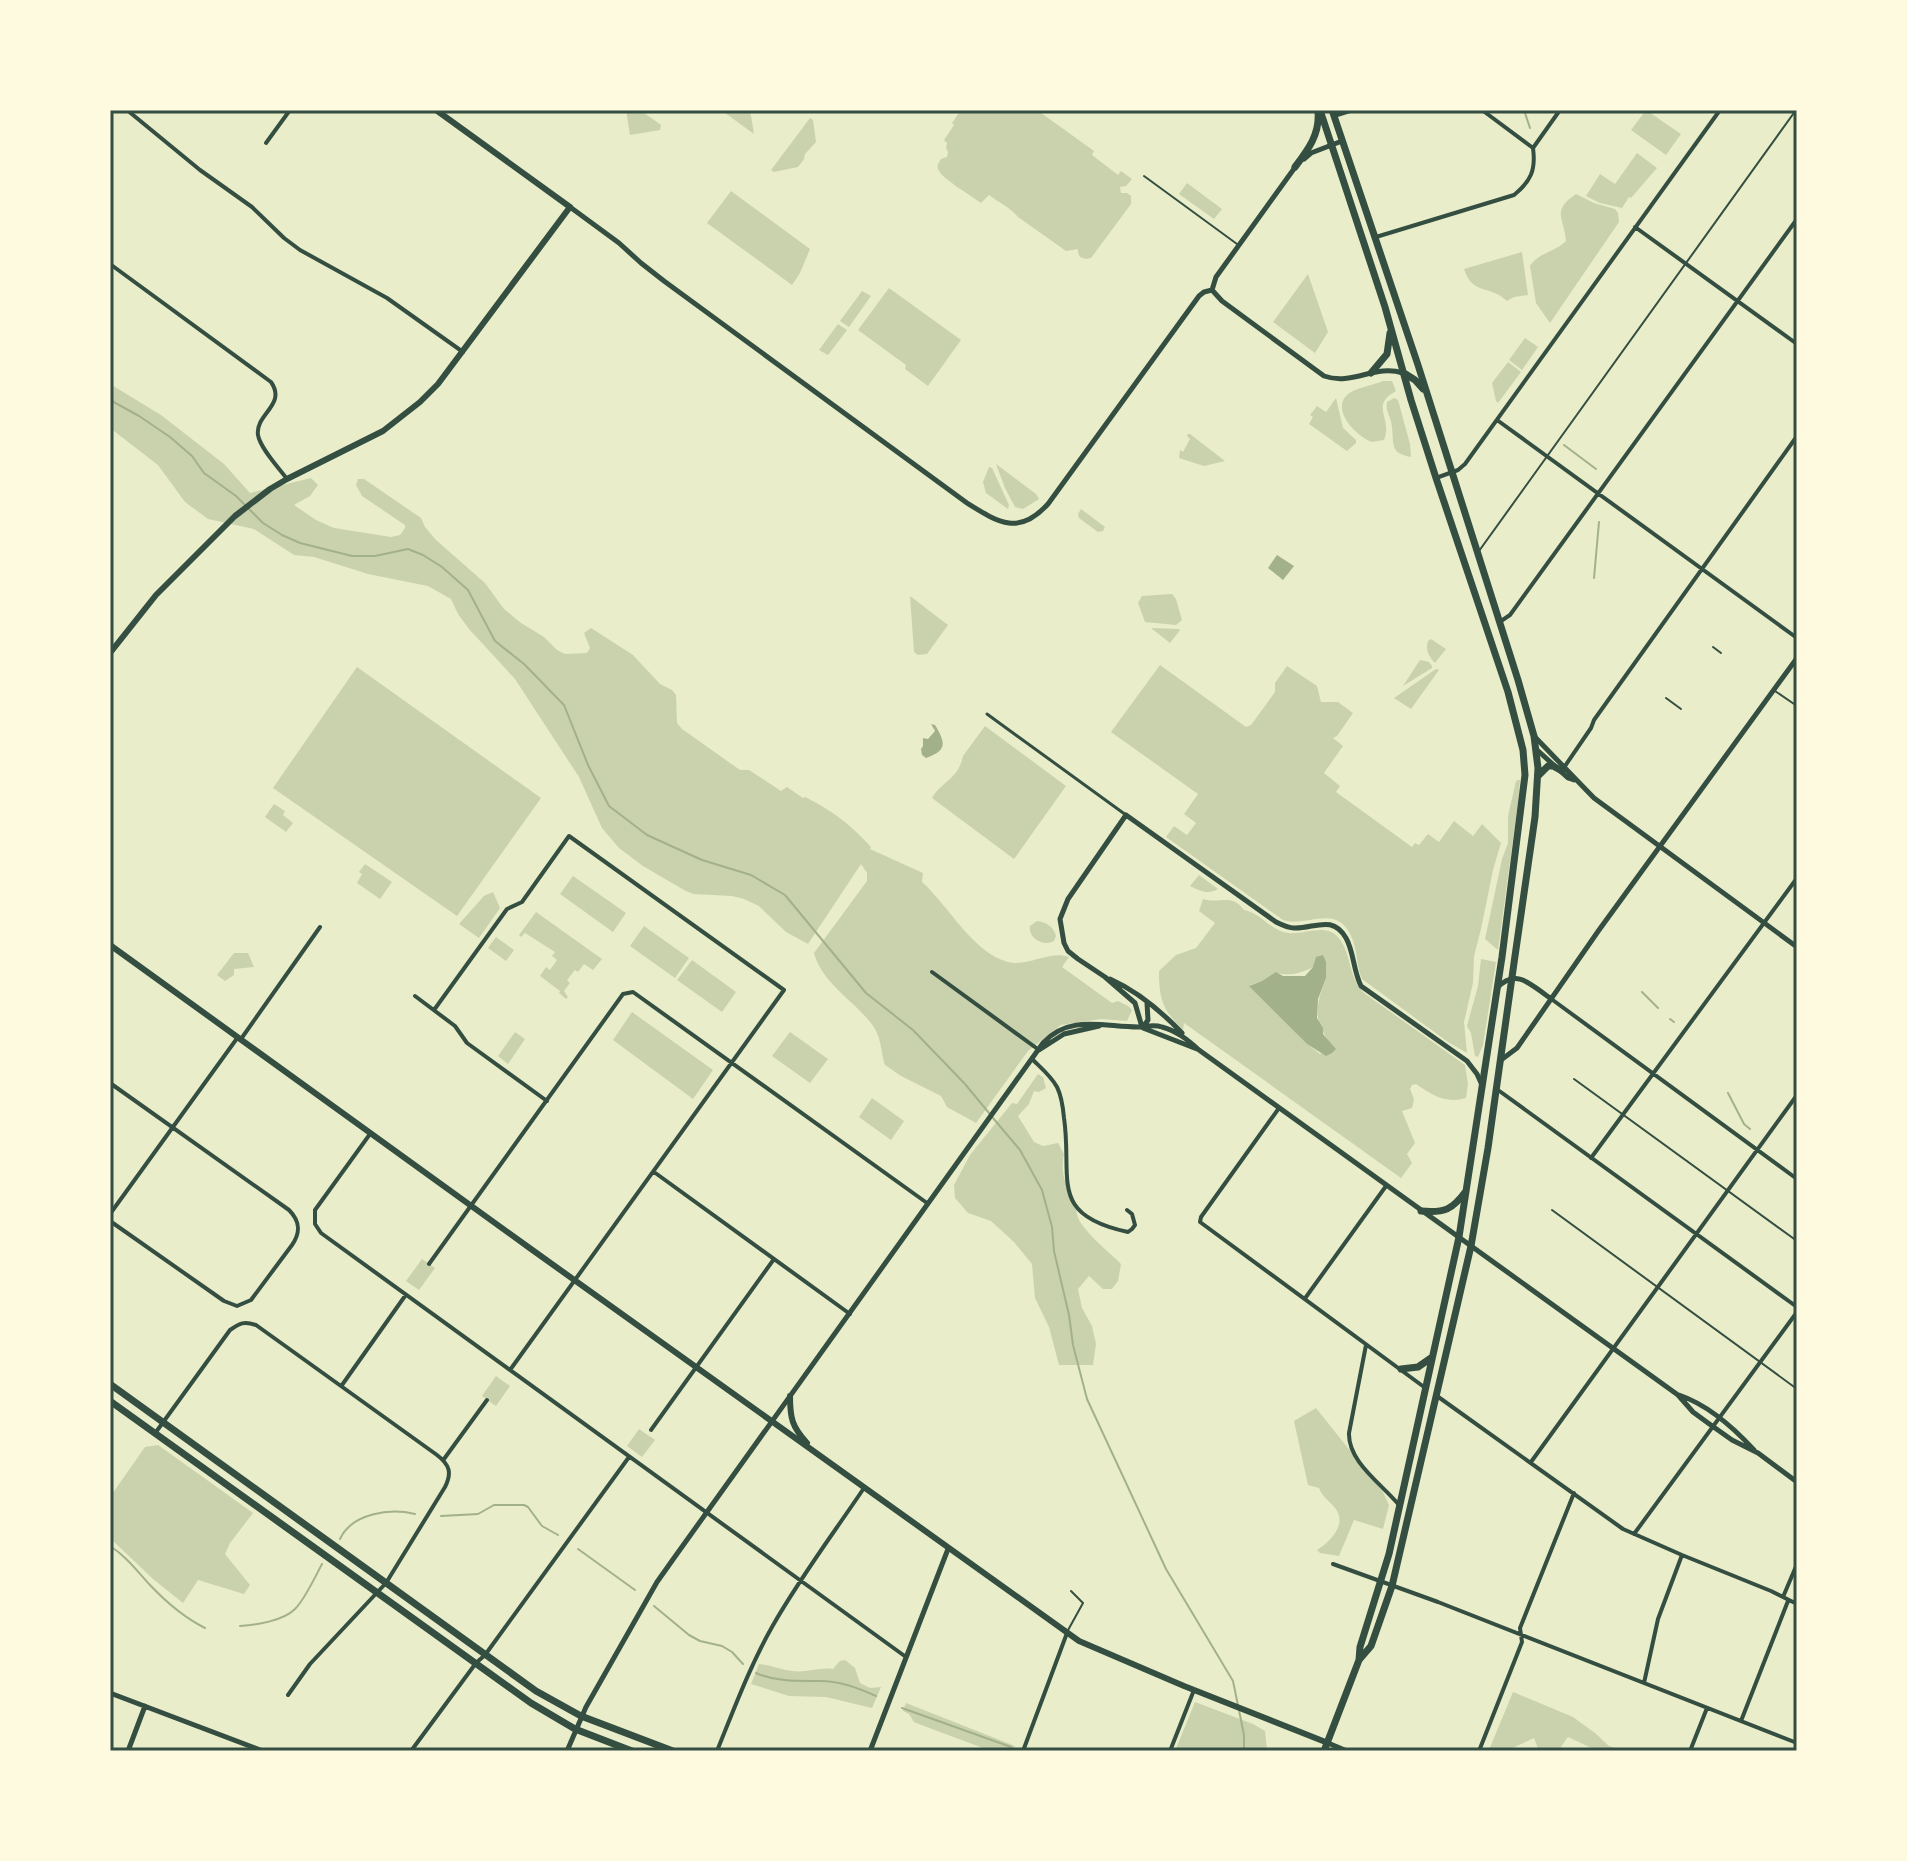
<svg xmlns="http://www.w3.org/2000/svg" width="1907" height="1861" font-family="Cabin,sans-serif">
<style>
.green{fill:#cad2ad;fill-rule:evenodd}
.water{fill:#a3b18a}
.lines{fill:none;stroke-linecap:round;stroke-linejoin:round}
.stream{stroke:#a3b18a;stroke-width:2}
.service{stroke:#344e41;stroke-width:2}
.pedestrian{stroke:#344e41;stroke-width:3}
.minor{stroke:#344e41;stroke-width:4}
.tertiary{stroke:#344e41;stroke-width:5}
.secondary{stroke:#344e41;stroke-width:6}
.primary{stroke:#344e41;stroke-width:7}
.neatline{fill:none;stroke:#344e41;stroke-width:3}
</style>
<rect width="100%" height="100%" fill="#e9edc9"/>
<path class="green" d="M626 110H640L661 125 660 130 630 135Z
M721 110H750L754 134Z
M961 110H1037L1094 151 1092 155 1118 175 1121 171 1132 179 1126 186 1120 187 1121 193H1127L1131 196V204L1091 258 1086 259 1080 257 1078 253V249L1066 251 1018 217C1010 207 999 203 989 195L981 203C973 197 943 179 939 171 936 165 938 164 941 159L947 157 948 152 946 148 947 143 944 140 954 125 952 123Z
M1646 110 1681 134 1666 155 1631 130Z
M810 118 813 120 816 142 805 154 804 159 798 167 774 172 771 170Z
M1637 153 1657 168 1631 198 1629 197 1622 208 1600 203 1586 196 1600 174 1615 184Z
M1187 183 1222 209 1214 219 1179 194Z
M731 191 810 249 800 273 792 285 707 223Z
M1576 194 1594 203 1615 209 1618 213 1619 222 1550 323 1536 303 1530 266C1538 253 1555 252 1566 241 1564 217 1551 211 1576 194Z
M1522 252 1528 295 1514 297 1507 301C1489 284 1473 296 1464 269Z
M1308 274 1328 332 1315 353 1273 322Z
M889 288 961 340 928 386 905 369 906 365 858 330Z
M862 291 871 296 849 327 840 321Z
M838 324 847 330 828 355 819 350Z
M1525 338 1538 347 1522 370 1509 360Z
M1508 362 1521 372 1498 403 1496 401 1492 383Z
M1383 381H1392L1396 391C1369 406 1393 417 1384 440L1372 442C1356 436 1327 407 1351 392 1360 387 1373 385 1383 381Z
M110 384 161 415 224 464 250 493 311 478 318 485 310 496 294 505 316 520 334 528 391 537 400 535 405 528V525L362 496 356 485 358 479H364L421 518 425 527 436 540 485 583 504 609 521 623 544 637 557 650 565 654 587 653 590 648 584 633 591 628 633 655 660 684 672 690 676 695 677 723 682 729 740 770H749L781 791 787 787 803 798 805 797C833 811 850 824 871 847L870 849 923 873 922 882C948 905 973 953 1008 962 1028 967 1050 950 1069 957L1062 967 1112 1003 1118 1001 1128 1006 1132 1010 1127 1021 1101 1019 1061 1025 1028 1051 976 1123 947 1107 941 1096 901 1076 885 1065C880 1049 882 1037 871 1023 853 1000 822 983 814 953L867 881V873L861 864 808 944 786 932 759 906 744 899 732 896 693 894 684 890 643 866 619 848 602 828 579 777 515 679 469 629 458 614 451 599 428 586 368 574 314 557 294 555 254 529 208 519 185 502 158 465 110 428Z
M1336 398 1343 428 1356 440V443L1347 451 1309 424 1313 417 1310 415 1317 406 1326 412Z
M1394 398 1398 400 1410 444 1411 457C1390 453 1394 445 1392 428 1392 418 1385 412 1387 402Z
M1188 434H1190L1225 461 1204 466 1179 458 1180 450 1183 452 1190 439 1187 436Z
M996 464 1036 494 1039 499 1023 509 1015 507 1005 488Z
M989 467 992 468 1009 505 1008 509 986 493 983 482Z
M1081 509 1105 527 1103 531 1098 532 1079 518 1078 514Z
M1172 594 1176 599 1182 620 1176 625 1145 622 1138 603 1142 596Z
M910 596 948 625 927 654 918 655 914 652Z
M1151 628 1179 629 1180 630 1170 643Z
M1431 639 1446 649 1435 663C1429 657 1425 649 1428 641Z
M1420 660 1429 662 1432 666V668L1403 686Z
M1160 665 1246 727 1251 725 1275 692V683L1287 666 1317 686 1321 702H1338L1353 713 1337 736 1333 738 1343 746 1324 773 1340 786 1336 792 1412 847 1415 843 1419 845 1428 834 1439 842 1454 821 1473 836 1482 824 1501 843 1493 870 1481 929 1474 956 1473 983 1464 1022 1467 1053 1448 1042 1362 979C1356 965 1358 950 1351 936 1336 903 1307 928 1283 920L1166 837 1174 826 1187 835 1196 823 1184 814 1198 794 1111 732Z
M357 667 541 798 457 916 273 788Z
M1436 669 1439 670 1411 709 1394 698Z
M985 726 1066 786 1014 859 932 798C942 781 958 780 963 756Z
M1518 780H1520L1518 803 1498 950 1485 939 1502 859 1508 843V816L1516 781Z
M274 804 285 811 283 815 293 823 286 832 265 817Z
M365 864 392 882 380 899 357 883 362 874 359 872Z
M1199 875 1218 889C1208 895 1200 891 1190 886Z
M573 876 626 913 613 932 560 894Z
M493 892 500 908 479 938 459 924 484 896Z
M1203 899C1221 904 1231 893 1244 910 1261 913 1271 931 1288 933 1307 935 1328 921 1341 941 1352 958 1348 976 1364 993L1465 1065 1468 1084 1466 1098C1446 1104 1432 1095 1416 1084L1412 1085 1410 1089 1414 1099 1412 1108 1402 1111 1415 1143 1407 1154 1412 1163 1401 1178 1184 1023 1183 1030C1163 1010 1159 1000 1159 971L1176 955 1196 948 1215 923 1199 911ZM1313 967 1326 978C1314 1010 1313 1022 1335 1049L1320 1054 1307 1044 1250 985 1262 981 1275 973C1289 976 1300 974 1313 967Z
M536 912 602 959 593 970 584 964 578 972 575 970 567 980 570 983 564 991 568 997 566 999 559 993 560 991 540 976 546 967 550 970 557 960 552 956 555 952 525 933 521 937 519 935Z
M1037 921C1046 922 1054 927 1056 936L1054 941C1043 947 1028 938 1030 926Z
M644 926 689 958 675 978 630 946Z
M496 937 514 950 506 961 488 948Z
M234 953H248L254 967 234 969V975L225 981 217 975Z
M1481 959 1496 962 1483 1045 1478 1057 1475 1056 1471 1033 1467 1026 1478 986Z
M692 960 736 992 722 1012 677 980Z
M632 1012 713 1070 693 1099 613 1040Z
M515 1032 525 1039 508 1064 498 1056Z
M790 1032 828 1059 810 1083 772 1056Z
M1038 1074 1043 1077 1046 1088 1039 1092 1034 1091 1029 1104 1018 1116 1034 1142 1043 1146 1058 1143 1064 1154C1060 1174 1066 1185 1074 1203 1076 1210 1077 1216 1080 1222 1091 1238 1108 1251 1121 1264L1118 1281 1112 1289H1103L1089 1276 1078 1289 1082 1308 1092 1326 1096 1344 1093 1365H1059L1049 1327 1035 1298 1032 1264 1014 1242 991 1221 968 1213 955 1198 954 1185 970 1155 1012 1103 1017 1104Z
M872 1098 904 1121 891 1140 859 1117Z
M422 1259 435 1268 419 1290 406 1281Z
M496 1376 510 1386 496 1406 482 1396Z
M1316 1408 1383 1492 1389 1505 1383 1529 1354 1520 1339 1556 1320 1553 1317 1550C1330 1542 1348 1524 1335 1508 1329 1500 1323 1498 1319 1488L1308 1485 1294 1421Z
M639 1429 655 1440 642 1457 627 1446Z
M158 1445 253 1513 230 1543 225 1554 250 1585 244 1594 198 1580 183 1603 153 1579 110 1538V1497L145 1447Z
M845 1660 855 1668 860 1683 870 1688 881 1687 872 1708 826 1697 789 1696 751 1684 759 1664C770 1665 781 1670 792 1671 806 1673 819 1667 833 1669L840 1661Z
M1513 1692 1573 1717 1595 1733 1609 1746 1625 1751H1598L1568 1737 1558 1751H1539L1534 1738 1506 1751 1489 1750Z
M1195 1702 1253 1724 1265 1731 1267 1751H1175Z
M906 1703 1015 1746 1012 1751H991L924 1726 914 1722 909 1714 903 1711Z"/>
<path class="water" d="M1277 555 1294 566 1283 580 1268 568Z
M931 724 935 725C946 743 947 751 926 758L922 755 921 749 923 746V738L928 739 935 731Z
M1323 955 1326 962V978L1318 999 1317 1018 1323 1028V1034L1336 1049 1332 1053 1326 1056 1307 1044 1249 986 1262 981 1276 972 1283 976H1305L1313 967 1316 957Z"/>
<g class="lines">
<path class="stream" d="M1524 110 1530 128
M110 400 139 416 170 437 192 456 204 473 236 496 263 523 282 535 300 543 352 556H375L408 549 423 555 442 567 468 590 495 641 524 664 564 705 588 765 609 806 647 835 702 860 751 875 785 895 866 993 913 1030 965 1084 989 1113
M1564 445 1596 469
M1594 578 1599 522
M1642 992 1658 1008
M1670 1019 1674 1022
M1728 1093 1744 1124 1750 1129
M993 1118 1020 1150 1042 1190 1052 1227 1054 1251 1069 1315 1073 1345 1087 1399 1166 1569 1233 1681 1244 1735V1751
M441 1516 478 1514 494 1505H524L528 1507 542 1526 558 1535
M340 1539C352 1513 390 1508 415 1514
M110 1546C127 1557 137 1571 150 1585 167 1603 183 1617 205 1628
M578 1549 635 1590
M654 1606 689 1635 700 1641 722 1646 732 1652 743 1664
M240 1626C256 1625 283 1621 295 1609 305 1599 315 1577 322 1564
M756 1673C776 1682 798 1681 820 1681 840 1681 858 1688 876 1696
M902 1708 1011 1747"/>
<path class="service" d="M1144 176 1237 244
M1479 551 1796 110
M1713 647 1721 653
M1775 691 1797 706
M1666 698 1681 709
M1574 1079 1797 1241
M1552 1210 1797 1389
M1067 1632 1083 1603 1071 1591"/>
<path class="pedestrian" d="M987 714 1126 815"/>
<path class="minor" d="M127 110 200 170 252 207 284 238 300 250 387 298 463 352
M1482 110 1533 148
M1334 116 1353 110
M266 143 290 110
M1635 227 1797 344
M1376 237 1514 195C1531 181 1536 170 1533 148L1560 110
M110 264 271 382C287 405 255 414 258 435 260 448 279 468 287 479
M1497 420 1797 638
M1436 478 1458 470 1465 464 1720 110
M1501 621 1510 615 1797 219
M1565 766 1591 728 1594 720 1797 436
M932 972 1039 1050
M415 996 455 1026 467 1043 547 1101
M1550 998 1797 1179
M434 1010 507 909 522 902 569 836 784 990 510 1370
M241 1039 320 927
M1032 1059C1041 1068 1051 1076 1057 1087 1062 1097 1063 1107 1064 1118 1073 1178 1047 1215 1128 1232L1132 1229 1135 1225 1132 1214 1127 1210
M110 1083 289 1210C300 1221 301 1232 292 1245L251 1300 237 1306 224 1301 110 1221
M1498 1090 1797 1307
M1279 1108 1201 1217 1200 1222 1424 1387
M370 1134 315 1210V1224L321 1233 906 1657
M1591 1158 1797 878
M654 1172 850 1314
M110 1214 238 1037
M429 1264 623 994 633 992 927 1203
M1306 1297 1386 1186
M1366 1345 1349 1433C1348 1462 1382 1484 1399 1505
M342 1385 405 1296
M1437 1396 1623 1529 1682 1555 1771 1591 1797 1604
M651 1430 774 1259
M156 1432 230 1330C240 1323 244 1321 256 1325L437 1455C450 1465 452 1473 445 1487L386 1583 310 1664 288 1695
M444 1459 487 1400
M1531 1462 1797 1095
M1634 1534 1797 1312
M1333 1564 1438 1602 1797 1743
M1783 1597 1797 1564
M1644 1683 1658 1619 1682 1555
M1741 1721 1788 1601
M411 1751 476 1663 485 1655 629 1457
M717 1751C734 1709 750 1666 772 1627 799 1579 833 1534 864 1488
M1023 1751 1067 1633
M1170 1751 1194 1690
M1479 1751 1522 1642 1520 1628 1574 1493
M1690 1751 1707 1708"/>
<path class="tertiary" d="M1304 159 1311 153 1342 141
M570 207 619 243 641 263 664 281 967 503C999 523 1019 536 1048 504L1199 296 1204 292 1212 290
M1212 290 1222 301 1324 376C1353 386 1374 364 1403 373
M1212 290 1216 277 1296 166
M1534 736 1594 798 1797 947
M1536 749 1568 778 1574 780
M1110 979C1137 991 1162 1012 1182 1033
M1497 988C1517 967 1532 986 1550 998
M1142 1027 1135 1003 1105 977 1078 959 1068 951 1064 943 1060 919 1068 899 1126 815 1276 922C1282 925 1288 928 1294 928 1314 929 1332 914 1346 938 1354 952 1353 970 1361 986L1467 1061 1477 1074 1482 1085
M1143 1027 1148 1020 1147 1003
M1143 1028 1197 1049
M1039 1050 1064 1034 1099 1026
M1501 1060 1517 1048 1599 930 1797 658
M1679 1395C1708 1405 1734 1428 1754 1450
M110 1693 263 1751
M1328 1743 1347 1751
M128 1751 145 1706
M567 1751 586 1707 657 1582 674 1558 1043 1043C1069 1014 1104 1027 1138 1027 1146 1027 1153 1024 1162 1027 1177 1031 1188 1040 1199 1050L1678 1395 1693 1412 1708 1423 1732 1440 1758 1453 1797 1482
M870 1751 948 1549"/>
<path class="secondary" d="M110 653 156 595 235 516 270 489 287 479 383 431 420 402 438 384 570 207 436 110
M110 945 531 1249 1079 1641 1184 1686 1328 1743
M790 1396C790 1418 792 1427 807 1443"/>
<path class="primary" d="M1320 110 1385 307 1411 400 1436 478 1508 692 1523 750 1525 775 1502 957 1459 1237 1389 1554 1360 1647 1359 1660 1324 1751
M1332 110 1418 365 1518 680 1534 736 1538 768 1535 817 1514 963 1488 1148 1471 1246 1392 1586 1371 1646 1359 1660
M1295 167C1308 150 1320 134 1318 112
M1371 373 1387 354 1390 333
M1404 373 1415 380 1423 389
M1539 775 1548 766H1553L1562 771
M1421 1211C1445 1213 1452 1210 1466 1191
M1401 1369 1418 1367 1431 1358
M110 1384 536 1691 581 1716 673 1751
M110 1401 531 1703 575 1729 632 1751"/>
</g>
<rect width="1907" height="1861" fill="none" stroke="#fefae0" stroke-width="224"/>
<rect x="112" y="112" width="1683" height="1637" class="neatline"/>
</svg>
